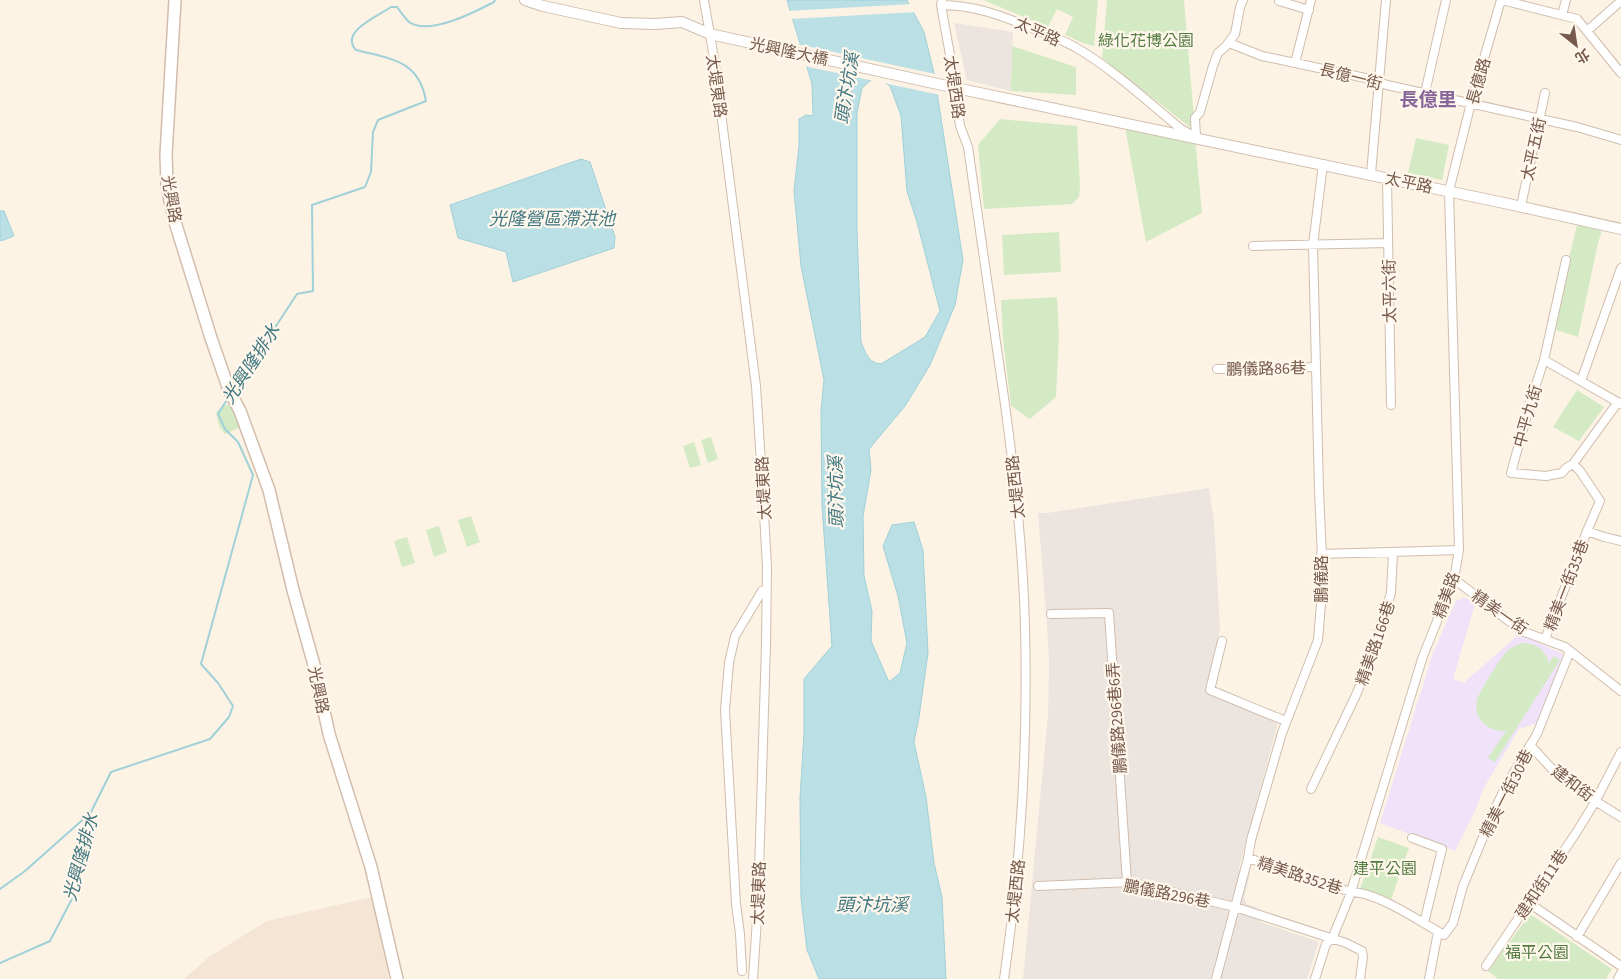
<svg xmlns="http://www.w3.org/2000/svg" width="1621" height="979" font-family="'Source Sans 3','Noto Sans TC',sans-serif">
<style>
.residential{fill:#f4e5d4}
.industrial{fill:#ece5df}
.education{fill:#f0e2f9}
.green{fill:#d4eac4}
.water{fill:#bae0e6;stroke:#a0d0d8;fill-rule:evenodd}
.pier{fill:#fcf3e5}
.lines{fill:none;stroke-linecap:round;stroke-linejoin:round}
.stream{stroke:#a0d0d8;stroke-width:2}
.minor-casing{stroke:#d0bdae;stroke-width:10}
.tertiary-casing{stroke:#d0bdae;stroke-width:12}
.secondary-casing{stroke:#d3bdac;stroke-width:14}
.minor{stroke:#fff;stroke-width:8}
.tertiary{stroke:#fff;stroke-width:10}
.secondary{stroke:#fff;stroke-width:11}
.labels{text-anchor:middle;stroke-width:4.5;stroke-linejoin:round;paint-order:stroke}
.street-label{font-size:16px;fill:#76594a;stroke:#fff7ec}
.park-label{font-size:16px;fill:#547b42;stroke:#fff7ec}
.water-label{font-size:18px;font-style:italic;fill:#417882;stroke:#fff7ec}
.quarter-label{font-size:19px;font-weight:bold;fill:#876699;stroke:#fff7ec}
</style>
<rect width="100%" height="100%" fill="#fcf3e5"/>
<path class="residential" d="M372 897 389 979H184L209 957 267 921Z"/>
<path class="industrial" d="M954 23 1013 32 1011 91 967 80Z
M1209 488 1214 523 1220 630 1214 651 1210 682 1206 691 1280 715 1239 868 1240 870 1247 868 1250 875 1244 899 1247 904 1257 907 1260 922 1317 941 1318 944 1307 979H1023L1048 715 1049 663 1047 625 1038 513H1047Z"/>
<path class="education" d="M1465 597 1475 604 1453 679 1464 683 1519 634 1563 654 1540 722 1519 729 1482 791 1477 807 1455 851 1380 823 1433 653 1456 601Z"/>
<path class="green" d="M983 0H1098L1094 46 1083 43 1065 35 1073 17 1057 9 1048 27Z
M1107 0H1184L1194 118 1191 128 1102 58Z
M1012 46 1076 67V95L1011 91Z
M1000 119 1077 126 1080 188 1079 197 1072 204 984 209 978 145Z
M1125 127 1195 139 1202 213 1146 242Z
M1416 138 1449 145 1442 180 1408 173Z
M1577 225 1602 231 1598 243 1578 337 1556 330 1562 286Z
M1059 232 1061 272 1004 275 1002 235Z
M1057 297 1059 336 1056 397 1030 419 1011 406 1003 339 1001 300Z
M1577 390 1604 407 1579 441 1553 427Z
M232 404 241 427 225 434 219 426 216 412 225 405Z
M711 437 718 459 708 463 701 440Z
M694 442 701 465 690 468 683 446Z
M471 516 480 542 467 547 458 520Z
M439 526 447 552 434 557 426 530Z
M407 537 415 563 402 567 394 541Z
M1522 643C1536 643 1545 650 1549 663L1554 656 1560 660 1495 762 1488 758 1506 731C1488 732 1473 719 1477 700 1479 692 1502 656 1508 650 1512 647 1517 645 1522 643Z
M1378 837 1409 848 1391 900 1360 889Z
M1530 914 1612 969 1606 979H1498L1488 971Z"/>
<path class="water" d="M787 0H907L924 32 934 73 963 260 955 305 930 365 905 406 869 449 871 470 863 516 864 576 872 611 871 641 889 682 900 673 907 643 898 596 883 546 892 525 914 522 923 550 928 653 919 717 914 742 926 797 934 863 942 897 946 979H819L807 950 801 898 800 798 804 733V679L832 646 822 506 821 411 824 380 801 266 794 191 799 146V119L806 115 813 116 812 84ZM878 78 890 86 901 116 907 191 917 222 940 311 925 337 881 364C868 363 866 353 861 342L857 230V113L862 88 871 80Z
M581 159 590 162 615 237 614 248 513 282 506 252 458 238 450 205Z
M0 211H4L14 236 1 241 0 240Z"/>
<path class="pier" d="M912 4 916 12 790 19 788 11Z
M797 44 935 74 936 73 940 95 804 66Z"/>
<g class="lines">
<path class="stream" d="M234 390 297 294 313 291 312 205 365 187 371 172 373 132 378 120 426 101C419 60 391 59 356 50 339 32 378 16 391 7H397C400 11 405 18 409 22 429 36 475 12 494 2L495 0
M0 889 25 871 88 815
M0 963 50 941 74 895 90 814 111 772 210 739 229 717 233 706 218 683 201 664 253 475 238 442 225 429 218 414 228 398"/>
<g class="minor-casing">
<path id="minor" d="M704 0 714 58 756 386 762 478 767 567 766 645 758 904 753 979
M942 0 941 5 952 66 960 126 968 147C979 219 989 291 999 363 1012 450 1023 539 1025 627 1028 745 1021 862 1004 979
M1502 0 1577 19 1621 73
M1279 1 1309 10
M941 5C973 5 1000 15 1029 27 1044 33 1060 39 1075 47 1113 69 1147 101 1181 129L1192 135
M1562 15 1566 0
M1588 30 1621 1
M1229 43 1262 56 1370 79 1387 85 1577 127 1621 140
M1295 63 1311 0
M1425 93 1446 0
M1196 137 1195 118 1200 112 1213 66 1218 53 1226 46 1235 34 1240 7 1243 0
M1371 174 1386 0
M1387 178 1391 405
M1521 206 1545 93
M1253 246 1388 243
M1566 260 1544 360 1531 400 1511 473 1546 476 1562 473 1566 468 1573 464 1618 402
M1544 360 1621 404
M1217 369 1316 367
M1581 381 1621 268
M1573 464 1580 471 1600 501 1587 531 1604 537 1621 541
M1321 554 1459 550
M1454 579 1522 631 1565 647 1621 691
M1051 614 1109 613 1127 882
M1545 639 1587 531
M1222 641 1210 690C1235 700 1260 711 1286 721
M1530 745 1552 769 1576 789 1621 817
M1311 789 1356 695 1366 671 1391 593 1393 552
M1412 838 1442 849 1424 923
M1248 858 1351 892C1377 892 1421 922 1444 935L1453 923 1463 886 1493 813 1507 784 1537 734 1570 651
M1038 886 1130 882 1235 907 1346 943 1362 951 1363 957 1360 979
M1529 903 1621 966
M1577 937 1621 863
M1486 966 1576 833 1595 802 1621 752
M742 971 740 934 736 904 725 710 729 663 735 636 762 591
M1216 979 1248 858 1251 840 1282 733 1318 640 1323 580 1319 490 1313 245 1323 164
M1315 979 1326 944 1332 939 1350 895 1423 656 1454 579 1459 550 1449 191 1471 103 1501 0
M1429 979 1438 932
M1618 979 1621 973"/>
</g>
<g class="tertiary-casing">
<path id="tertiary" d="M525 0 543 6 621 23 655 24 682 22 710 34 956 88 1504 203 1621 229"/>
</g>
<g class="secondary-casing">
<path id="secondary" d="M175 0 166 155 167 184 170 201 175 222 211 338 229 390 240 411 269 490 293 590 314 665 329 734 371 867 397 979"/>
</g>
<use href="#minor" class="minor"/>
<use href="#tertiary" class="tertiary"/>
<use href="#secondary" class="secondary"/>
</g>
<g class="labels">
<g class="street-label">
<text transform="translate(1038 31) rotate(24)" y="6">太平路</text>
<text transform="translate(789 51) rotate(12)" y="6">光興隆大橋</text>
<text transform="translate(1351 76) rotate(14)" y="6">長億一街</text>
<text transform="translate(1478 81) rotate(-74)" y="6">長億路</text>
<text transform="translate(717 86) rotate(82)" y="6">太堤東路</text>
<text transform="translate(955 87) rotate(82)" y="6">太堤西路</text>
<text transform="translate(1533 149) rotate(-78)" y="6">太平五街</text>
<text transform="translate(1409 182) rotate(12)" y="6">太平路</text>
<text transform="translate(172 199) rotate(80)" y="6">光興路</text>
<text transform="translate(1389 291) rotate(-91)" y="6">太平六街</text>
<text transform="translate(1266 368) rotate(-1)" y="6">鵬儀路86巷</text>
<text transform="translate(1527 416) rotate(-74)" y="6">中平九街</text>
<text transform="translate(1015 487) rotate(-96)" y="6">太堤西路</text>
<text transform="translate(763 488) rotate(-93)" y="6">太堤東路</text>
<text transform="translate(1321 579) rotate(-90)" y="6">鵬儀路</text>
<text transform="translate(1566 585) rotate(-69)" y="6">精美一街35巷</text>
<text transform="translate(1446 595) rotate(-70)" y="6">精美路</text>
<text transform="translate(1500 612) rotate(35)" y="6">精美一街</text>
<text transform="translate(1375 643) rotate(-71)" y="6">精美路166巷</text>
<text transform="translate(319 690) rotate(78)" y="6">光興路</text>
<text transform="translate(1116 718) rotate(-94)" y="6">鵬儀路296巷6弄</text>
<text transform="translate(1573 783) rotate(37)" y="6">建和街</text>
<text transform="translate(1506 793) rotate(-63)" y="6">精美一街30巷</text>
<text transform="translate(1300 875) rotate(18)" y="6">精美路352巷</text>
<text transform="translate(1541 884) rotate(-56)" y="6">建和街11巷</text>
<text transform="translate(1015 891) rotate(-84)" y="6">太堤西路</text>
<text transform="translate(758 893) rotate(-88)" y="6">太堤東路</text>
<text transform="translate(1167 893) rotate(11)" y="6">鵬儀路296巷</text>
</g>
<g class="park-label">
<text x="1146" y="46">綠化花博公園</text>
<text x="1385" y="874">建平公園</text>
<text x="1537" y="958">福平公園</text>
</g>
<g class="water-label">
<text transform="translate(847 88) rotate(-81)" y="6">頭汴坑溪</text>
<text x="552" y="225">光隆營區滯洪池</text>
<text transform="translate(251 364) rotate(-57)" y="6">光興隆排水</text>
<text transform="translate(836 492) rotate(-91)" y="6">頭汴坑溪</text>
<text transform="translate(81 857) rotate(-75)" y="6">光興隆排水</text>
<text x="872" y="911">頭汴坑溪</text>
</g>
<g class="quarter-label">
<text x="1428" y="106">長億里</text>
</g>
</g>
<g transform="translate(1576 45) rotate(150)" stroke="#fff7ec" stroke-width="4" paint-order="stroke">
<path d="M0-4L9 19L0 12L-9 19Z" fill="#76594a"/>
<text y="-8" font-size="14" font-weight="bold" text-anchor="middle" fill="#76594a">北</text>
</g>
</svg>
